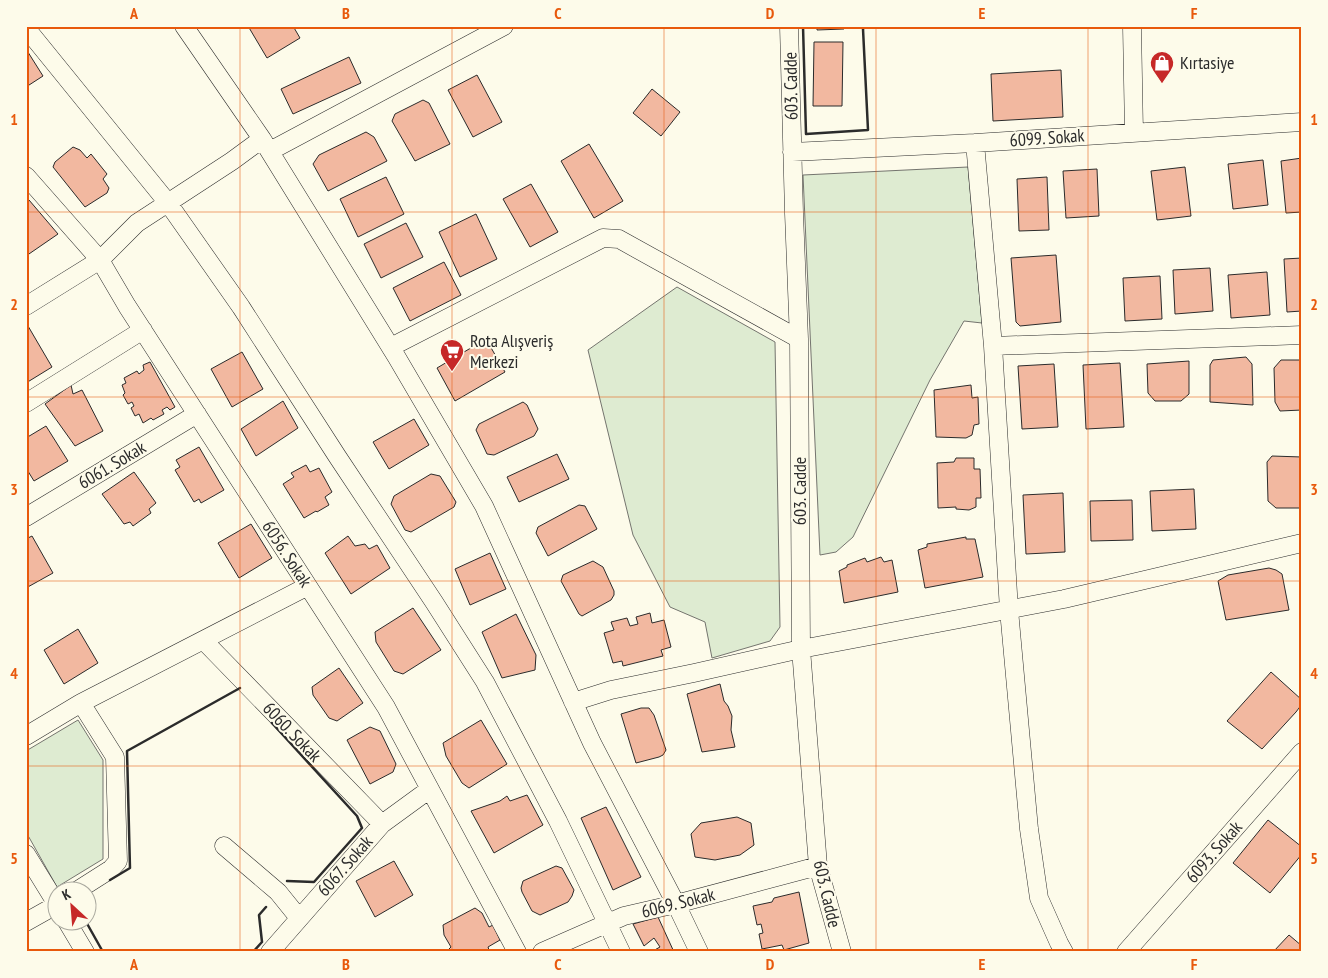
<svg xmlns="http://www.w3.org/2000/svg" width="1328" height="978" font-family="'PT Sans Narrow',sans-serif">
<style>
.green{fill:#deebd1;stroke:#74746e}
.building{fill:#f2b8a0;stroke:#2b2b2b}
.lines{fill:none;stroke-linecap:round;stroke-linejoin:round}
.minor-casing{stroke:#2b2b2b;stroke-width:19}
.minor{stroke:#fdfbea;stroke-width:18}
.wall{stroke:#2b2b2b;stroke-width:2.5}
.grid{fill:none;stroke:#e8590c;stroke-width:1;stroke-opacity:0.55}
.labels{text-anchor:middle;stroke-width:4;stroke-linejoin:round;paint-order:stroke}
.poi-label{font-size:18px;fill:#2b2b2b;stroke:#fdfbea;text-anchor:start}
.street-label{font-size:18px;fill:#2b2b2b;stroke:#fdfbea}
.neatline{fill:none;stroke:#e8590c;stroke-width:2}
.grid-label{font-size:16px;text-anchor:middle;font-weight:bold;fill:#e8590c}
</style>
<rect width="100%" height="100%" fill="#fdfbea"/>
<path class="green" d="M968 167 982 323 964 321 930 380 853 537 836 552 820 555 803 175Z
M677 287 775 342 780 627 770 641 712 658 705 622 670 607 633 535 588 350Z
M78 720 103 760V859L57 887 26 832V751Z"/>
<path class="building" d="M248 26H293L300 38 267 58Z
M817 26H844V29L817 30Z
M814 42H843L842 106H813Z
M26 49 43 76 26 87Z
M349 57 361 83 293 114 281 89Z
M1061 70 1063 117 993 121 991 74Z
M477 75 502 122 473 137 448 90Z
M652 89 680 112 661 136 633 113Z
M423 100 429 103 450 144 415 161 392 121 395 114Z
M366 132 374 137 387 161 328 191 313 164 319 155Z
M589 144 623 201 594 218 561 161Z
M73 147 80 150 87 158 91 154 107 174 103 179 109 188 107 193 85 207 53 167 55 162Z
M1302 158V212L1286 213 1281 161Z
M1263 160 1268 205 1233 209 1228 164Z
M1185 167 1191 216 1157 220 1151 171Z
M1097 169 1099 216 1066 218 1063 171Z
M386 177 404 214 358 237 340 199Z
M1047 177 1049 230 1019 231 1017 179Z
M531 184 558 232 530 247 503 199Z
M29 200 58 234 26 256V202Z
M476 214 497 259 460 277 439 232Z
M406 223 423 257 381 278 364 244Z
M1056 255 1061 322 1020 326 1016 322 1011 258Z
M1302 258V311L1287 312 1284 259Z
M444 262 461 295 410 321 393 288Z
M1210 268 1213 311 1175 314 1173 270Z
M1267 272 1270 315 1231 318 1228 275Z
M1160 276 1162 319 1125 321 1123 278Z
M28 326 52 367 26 383V327Z
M486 339 505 372 455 401 437 368Z
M242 352 263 389 232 407 211 369Z
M1246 357 1252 364 1253 405 1210 402V365L1213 360Z
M1281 360H1302V410L1280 411 1275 402 1274 368Z
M1189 361V394L1181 401H1155L1148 393 1147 364Z
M150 362 175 407 170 410 167 407 162 410 164 414 153 420 151 418 143 423 139 414 135 416 131 408 134 406 132 402 128 404 123 395 125 393 122 385 126 383 124 378 137 371 139 374 144 370 143 365Z
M1120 363 1124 427 1086 429 1083 365Z
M1054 364 1058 427 1022 429 1018 366Z
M71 385 73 394 82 390 103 431 75 446 45 404Z
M971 385 972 398 978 397 979 424 974 425 972 435 966 438 936 437 934 390Z
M283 401 298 428 256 456 241 429Z
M523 402 527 405 538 429 534 436 494 455 487 454 476 430 479 424Z
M414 419 429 445 389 469 373 442Z
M46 426 68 461 34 481 26 468V438Z
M199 447 224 490 201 503 199 499 194 502 175 470 180 467 176 460Z
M557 454 569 479 519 502 507 477Z
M1272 456 1302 457V508H1276L1268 501 1267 462Z
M956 458H974V469H980L981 498H976V507L969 510 956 509V507L938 508 937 463 954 462Z
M306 465 310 472 319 468 332 492 325 497 329 505 317 512 316 511 304 518 283 484 294 477 291 473Z
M134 472 156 503 149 509 151 513 133 526 130 522 124 524 102 494Z
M431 474 440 476 456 502 454 507 411 532 405 530 391 504 394 496Z
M1194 489 1196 529 1152 531 1150 491Z
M1063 493 1065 552 1026 554 1023 495Z
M1132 500 1133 540 1091 541 1090 501Z
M579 505 585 506 597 529 548 556 536 533 538 527Z
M251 524 272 558 239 578 218 543Z
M32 536 53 573 26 588V539Z
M348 536 355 546 365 544 369 549 377 545 390 568 351 594 325 553Z
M966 537V539H975L983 577 925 588 918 550 927 547V544Z
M490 553 506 589 470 605 455 569Z
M881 557 884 562 892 560 898 592 844 603 839 571 847 567V565L865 558 867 562Z
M593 561 603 567 614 591V595L611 600 582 616 579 614 561 581 563 575Z
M1269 568 1276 570 1282 574 1289 610 1226 620 1218 581 1228 575Z
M413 608 441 650 403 674 394 671 376 642 375 632Z
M650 613 652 623 664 620 671 647 661 650 663 656 623 666 622 661 613 663 604 633 614 630 611 622 627 618 630 626 638 624 636 617Z
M516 614 536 655 535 670 502 678 482 632Z
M78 629 98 663 64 684 44 650Z
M339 668 363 703 337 721 329 718 313 695 312 687Z
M1271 672 1302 700V704L1296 712 1262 749 1227 721Z
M720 684 724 701 728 706 732 716 731 730 735 747 702 752 687 694Z
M641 708H649L654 715 666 750 663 755 659 757 636 763 621 714Z
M481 720 507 764 469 788 462 783 446 756 443 743Z
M370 727 380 731 396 764 393 772 370 784 347 740Z
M527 795 543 825 494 853 471 811 500 801 507 796 510 801Z
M606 807 641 877 613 890 581 818Z
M737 817 751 823 754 845 740 855 715 860 695 857 691 834 701 823Z
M1268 820 1302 847V854L1270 893 1233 863Z
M394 861 413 895 375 917 356 881Z
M556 866 562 868 574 890 572 896 568 902 540 915 532 911 522 892 521 888 523 881Z
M799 892 809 943 784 950 782 945 762 949 759 934 763 933 761 924 757 925 753 906 772 902 774 898Z
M475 908 482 913 489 927 493 925 500 940 488 947 489 950 486 952H450L449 949 451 947 444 935 443 925Z
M658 917 674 952H651L660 947 654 938 644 946 633 924Z
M1289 935 1302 946V952H1273Z"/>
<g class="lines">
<g class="minor-casing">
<path id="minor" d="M184 26 262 139 396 356 484 506 592 743 676 904 699 952
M789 26 794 213 799 339 801 649 818 866 842 952
M1132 26 1134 133
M26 28 168 203 241 307 337 456 434 602 485 682 558 821 621 952
M975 143 993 346 1009 610 1029 829 1039 898 1059 943 1064 952
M270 151 504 26
M792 152 975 143 1302 122
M26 176 100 260 127 306 386 707 517 952
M26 306 100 260 137 223 232 161 262 139
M993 346 1302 335
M391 347 603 238 619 239 799 339
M26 403 143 330
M26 517 197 414
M203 640 382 824
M573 702 611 690 694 673 801 649 1064 599 1302 543
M26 736 81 703 308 586
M224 846 278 892 299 918
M26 854 58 906
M78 890 111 869 118 861 115 757 81 703
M66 920 85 952
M26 922 58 904
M270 952 382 824 430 789
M542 952 624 916 676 904 818 866
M1126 952 1302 752"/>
</g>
<use href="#minor" class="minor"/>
<path class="wall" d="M803 26 806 134 868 130 863 29 865 26
M272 723 357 816 362 828 314 882 287 881
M110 880 130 868 127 751 240 688
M85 920 103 952
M253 952 262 942 259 915 266 907"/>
</g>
<path class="grid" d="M240 26V952M452 26V952M664 26V952M876 26V952M1088 26V952M26 212H1302M26 397H1302M26 581H1302M26 766H1302"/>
<defs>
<g id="shop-pin" transform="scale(1.25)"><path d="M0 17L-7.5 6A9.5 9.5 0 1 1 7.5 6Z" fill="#c62828" stroke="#fdfbea"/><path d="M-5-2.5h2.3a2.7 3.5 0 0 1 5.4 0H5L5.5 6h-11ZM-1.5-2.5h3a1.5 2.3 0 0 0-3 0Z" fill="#fff"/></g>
<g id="supermarket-pin" transform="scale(1.25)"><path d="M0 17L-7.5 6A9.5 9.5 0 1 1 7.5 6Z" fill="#c62828" stroke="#fdfbea"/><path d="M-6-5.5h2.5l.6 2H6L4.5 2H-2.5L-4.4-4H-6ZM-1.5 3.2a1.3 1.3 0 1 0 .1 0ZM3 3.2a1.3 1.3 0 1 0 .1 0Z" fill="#fff"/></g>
</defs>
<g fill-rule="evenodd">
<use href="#shop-pin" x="1162" y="63"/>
<use href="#supermarket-pin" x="452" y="351"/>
</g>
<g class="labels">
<g class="poi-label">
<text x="1180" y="69">Kırtasiye</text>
<text x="470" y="347">Rota Alışveriş<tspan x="470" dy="21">Merkezi</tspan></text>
</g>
<g class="street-label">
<text transform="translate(791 86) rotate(-91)" y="6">603. Cadde</text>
<text transform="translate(1047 138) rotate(-4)" y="6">6099. Sokak</text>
<text transform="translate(112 465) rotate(-31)" y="6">6061. Sokak</text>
<text transform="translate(800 491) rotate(-90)" y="6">603. Cadde</text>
<text transform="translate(287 554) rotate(57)" y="6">6056. Sokak</text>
<text transform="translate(292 732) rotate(46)" y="6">6060. Sokak</text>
<text transform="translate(1214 852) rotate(-49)" y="6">6093. Sokak</text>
<text transform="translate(345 866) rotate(-49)" y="6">6067. Sokak</text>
<text transform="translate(827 894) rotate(77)" y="6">603. Cadde</text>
<text transform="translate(678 903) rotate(-14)" y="6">6069. Sokak</text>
</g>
</g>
<rect width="1328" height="978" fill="none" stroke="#fdfbea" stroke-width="55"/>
<g transform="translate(72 906) rotate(334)"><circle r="24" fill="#fdfbea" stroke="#a9a89e"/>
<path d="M0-4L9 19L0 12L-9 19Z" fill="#c62828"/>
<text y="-8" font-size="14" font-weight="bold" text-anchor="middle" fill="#2b2b2b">K</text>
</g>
<rect x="28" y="28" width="1272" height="922" class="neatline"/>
<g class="grid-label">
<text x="134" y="19">A</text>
<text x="346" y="19">B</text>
<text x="558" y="19">C</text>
<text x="770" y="19">D</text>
<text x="982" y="19">E</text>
<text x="1194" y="19">F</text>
<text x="14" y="125">1</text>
<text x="1314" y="125">1</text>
<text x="14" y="310">2</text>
<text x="1314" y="310">2</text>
<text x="14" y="495">3</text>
<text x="1314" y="495">3</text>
<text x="14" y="679">4</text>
<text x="1314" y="679">4</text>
<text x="14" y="864">5</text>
<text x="1314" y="864">5</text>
<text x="134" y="970">A</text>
<text x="346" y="970">B</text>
<text x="558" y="970">C</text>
<text x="770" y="970">D</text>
<text x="982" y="970">E</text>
<text x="1194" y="970">F</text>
</g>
</svg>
